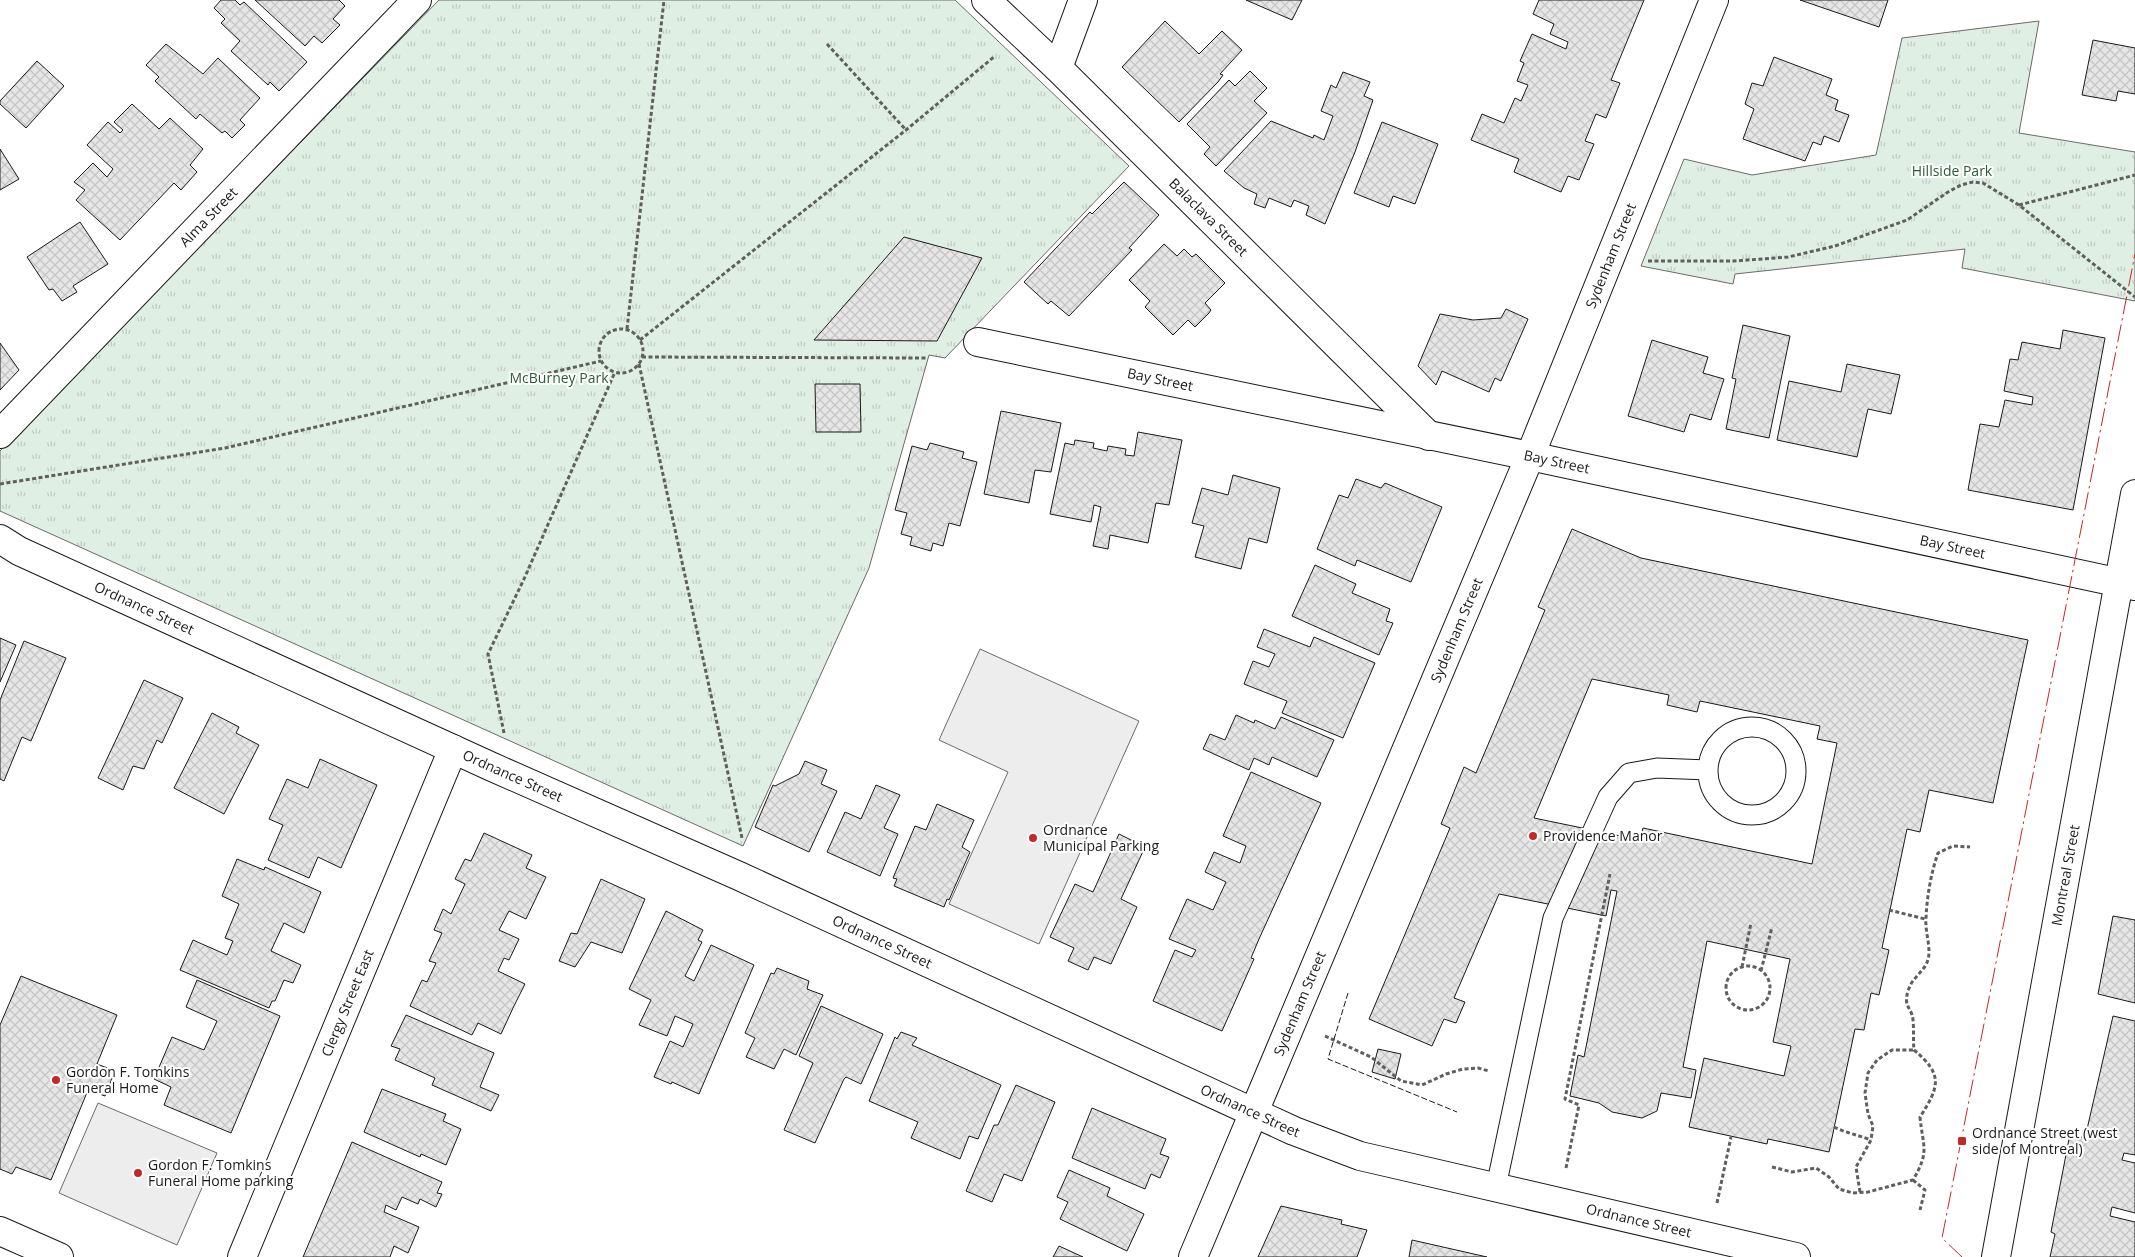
<svg xmlns="http://www.w3.org/2000/svg" width="2135" height="1257" font-family="'Open Sans',sans-serif">
<style>
.park{fill:url(#park-tufts);stroke:#6a6a6a}
.parking{fill:#ededed;stroke:#6a6a6a}
.building{fill:url(#building-cross-hatch);stroke:#1a1a1a;fill-rule:evenodd}
.lines{fill:none;stroke-linecap:round;stroke-linejoin:round}
.lane-casing{stroke:#1a1a1a;stroke-width:21}
.street-casing{stroke:#1a1a1a;stroke-width:30}
.secondary-casing{stroke:#1a1a1a;stroke-width:30}
.path{stroke:#5f5f5f;stroke-width:3;stroke-dasharray:4 2.5;stroke-linecap:butt}
.lane{stroke:#fff;stroke-width:19}
.street{stroke:#fff;stroke-width:28}
.secondary{stroke:#fff;stroke-width:28}
.fence{stroke:#1a1a1a;stroke-width:1;stroke-dasharray:6 2.5;stroke-linecap:butt}
.power{stroke:#c62828;stroke-width:1;stroke-dasharray:18 4 2.5 4;stroke-linecap:butt}
.poi-dot{fill:#c62828;stroke:#fff;stroke-width:2}
.labels{text-anchor:middle;stroke-width:4;stroke-linejoin:round;paint-order:stroke}
.park-label{font-size:14px;fill:#2b5a34;stroke:#fff}
.street-label{font-size:14px;fill:#1a1a1a;stroke:#fff}
.poi-label{font-size:14px;fill:#1a1a1a;stroke:#fff;text-anchor:start}
</style>
<defs>
<pattern id="park-tufts" width="24" height="20" patternUnits="userSpaceOnUse" patternTransform="scale(1.25)"><rect width="24" height="20" fill="#e0efe3"/><path d="M3 7l-1-3M5 7V3M7 7l1-3M15 17l-1-3M17 17v-4M19 17l1-3" fill="none" stroke="#c0ccc2"/></pattern>
<pattern id="building-cross-hatch" width="8" height="8" patternUnits="userSpaceOnUse" patternTransform="scale(1.25)"><rect width="8" height="8" fill="#e6e6e6"/><path d="M0 0l8 8M0 8l8-8" fill="none" stroke="#c5c5c5"/></pattern>
</defs>
<rect width="100%" height="100%" fill="#fff"/>
<path class="park" d="M439 0H955L1129 166 945 358 929 355 869 568 743 846 0 511V451Z
M2039 21 2019 133 2135 152V301L1962 268 1965 249 1735 274 1733 284 1641 266 1684 159 1752 175 1876 155 1902 38Z"/>
<path class="parking" d="M980 649 1139 721 1039 944 949 904 1008 772 939 740Z
M98 1103 217 1153 177 1245 59 1193Z"/>
<path class="building" d="M221 0H235L240 5 244 2 307 62 279 91 270 82 268 85 231 51 240 41 221 23 225 19 214 8Z
M255 0H339L345 6 333 19 340 25 322 43 314 36 305 46Z
M1246 0H1302L1292 20Z
M1539 0H1644L1611 80 1620 83 1606 118 1596 114 1585 141 1594 144 1579 180 1568 176 1561 192 1514 172 1519 159 1471 140 1482 114 1504 123 1515 98 1521 101 1528 85 1517 81 1524 63 1520 61 1532 34 1566 49 1568 42 1550 34 1554 24 1533 14Z
M1800 0H1888L1879 27Z
M1165 21 1199 54 1222 31 1242 50 1220 74 1223 75 1218 82 1179 122 1122 67Z
M2093 40 2135 48V94L2118 91 2116 101 2082 95Z
M166 44 203 74 218 58 260 98 240 120 245 125 232 138 225 131 222 133 200 114 196 119 155 81 159 77 146 65Z
M1774 57 1832 79 1826 95 1838 100 1835 110 1849 115 1839 142 1824 136 1821 145 1813 142 1805 161 1743 139 1754 109 1745 104 1752 83 1763 86Z
M37 61 64 86 26 128 0 104V101Z
M1250 71 1267 88 1254 101 1267 113 1216 166 1204 154 1210 147 1187 124 1229 80 1235 86Z
M1343 72 1370 82 1364 96 1373 100 1355 152 1325 224 1306 215 1309 206 1294 200 1291 207 1269 198 1265 208 1254 204 1257 194 1244 188 1224 171 1271 121 1313 138 1314 135 1324 140 1333 116 1321 111 1331 85 1336 88Z
M132 104 159 129 170 118 203 149 190 165 197 172 181 190 174 183 120 240 76 200 85 190 74 182 93 163 107 177 113 169 87 145 108 122 120 133 123 130 114 122Z
M1382 122 1438 144 1415 204 1393 196 1389 207 1354 193Z
M0 149 19 179 0 190Z
M1124 182 1159 215 1129 248 1132 250 1069 316 1051 301 1048 304 1024 282 1090 212 1092 214Z
M80 222 108 264 73 286 77 292 62 301 53 289 49 290 27 257Z
M904 237 982 258 937 341 814 340Z
M1164 244 1177 256 1184 249 1192 257 1196 254 1225 283 1205 303 1211 310 1209 313 1195 327 1188 320 1173 335 1145 307 1150 301 1129 280Z
M1506 309 1528 319 1501 381 1495 378 1489 392 1442 371 1436 385 1418 366 1440 314 1473 320 1501 318Z
M1743 325 1790 336 1769 438 1726 429 1736 379 1732 378Z
M2063 330 2105 338 2073 510 1968 490 1980 424 1999 427 2005 400 2032 405 2033 397 2004 391 2010 359 2018 360 2022 342 2060 349Z
M1652 340 1708 357 1703 373 1724 379 1711 420 1690 414 1684 432 1628 416Z
M0 343 19 370 0 390Z
M1847 364 1900 375 1891 414 1868 409 1857 457 1777 440 1789 381 1841 392Z
M815 384H860L861 432H816Z
M1001 411 1061 423 1051 472 1035 470 1029 503 984 494Z
M1138 432 1182 440 1169 505 1156 503 1148 543 1110 535 1108 549 1093 546 1101 507 1094 505 1091 522 1050 514 1065 443 1074 445 1075 440 1094 443 1093 448 1107 451 1108 446 1126 449 1125 455 1134 456Z
M930 443 964 452 962 458 977 462 960 526 949 523 943 546 933 543 931 551 910 545 912 537 901 534 907 513 895 510 912 446 927 450Z
M1233 475 1280 488 1267 543 1249 538 1241 569 1195 557 1204 526 1192 523 1202 488 1228 495Z
M1356 479 1381 488 1385 483 1442 507 1411 582 1357 560 1355 566 1317 549 1339 495 1348 498Z
M1572 529 1641 558 2028 640 1993 803 1929 790 1920 832 1907 829 1882 948 1889 950 1879 995 1871 993 1864 1030 1855 1029 1829 1152 1768 1139 1767 1144 1689 1127 1704 1058 1784 1076 1791 1046 1773 1042 1790 959 1707 941 1683 1067 1696 1070 1691 1098 1661 1093 1657 1111 1642 1118 1612 1112 1599 1103 1570 1096 1578 1055 1584 1057 1617 891 1611 890 1606 916 1499 894 1454 998 1465 1002 1456 1023 1444 1019 1432 1046 1369 1019 1450 828 1441 824 1464 767 1476 773 1545 610 1538 607ZM1592 679 1669 695 1667 705 1697 712 1700 701 1820 726 1817 739 1837 743 1812 864 1643 828 1640 840 1534 818Z
M1315 565 1356 584 1352 593 1390 609 1386 621 1393 623 1379 655 1292 616Z
M1264 629 1310 647 1314 637 1375 663 1343 738 1282 713 1287 701 1244 684 1253 661 1269 667 1275 654 1257 647Z
M0 638 16 645 0 682Z
M24 641 66 658 31 741 22 737 4 781 0 779V700Z
M144 680 183 698 162 743 157 740 144 769 133 766 123 790 98 778Z
M212 713 239 727 236 733 259 745 224 814 174 788Z
M1236 715 1254 723 1255 720 1275 729 1281 717 1334 740 1317 777 1272 757 1269 765 1254 758 1249 770 1203 749 1210 734 1225 740Z
M320 759 377 785 341 868 318 857 309 878 268 860 283 825 269 819 287 779 308 788Z
M805 761 827 770 821 784 837 791 809 852 755 827 773 785 775 786 799 774Z
M1251 772 1321 803 1259 939 1251 958 1254 959 1222 1031 1153 1001 1175 950 1192 957 1196 950 1169 939 1187 899 1213 910 1226 882 1205 872 1214 852 1240 863 1246 846 1223 836Z
M876 785 900 795 884 828 898 834 880 876 827 852 845 812 861 819Z
M937 804 974 820 962 847 970 852 949 900 947 899 944 907 894 886 897 879 893 878 915 826 926 830Z
M484 833 532 855 526 868 546 877 526 919 509 911 499 930 519 939 509 960 504 958 498 971 525 984 513 1008 501 1034 478 1023 472 1035 410 1006 422 980 427 982 436 963 429 961 442 933 434 930 443 909 451 914 465 884 455 879 465 859 471 861Z
M1119 834 1145 847 1121 899 1137 907 1111 964 1094 957 1088 970 1068 961 1074 948 1050 937 1075 884 1093 892Z
M237 859 264 870 265 867 321 892 304 933 284 923 275 942 271 951 301 965 293 983 284 980 275 1001H272L269 1008 180 970 193 940 227 955 233 941 225 938 239 904 222 896Z
M601 879 645 899 622 953 591 942 575 967 559 961 571 933 577 934Z
M666 911 703 930 698 940 702 942 685 976 694 981 711 945 754 965 699 1094 672 1082 671 1084 654 1077 670 1041 683 1047 693 1024 675 1016 667 1036 639 1025 651 1000 629 989Z
M2113 916 2135 920V1003L2098 994Z
M777 968 809 981 807 989 823 995 796 1055 784 1049 774 1069 746 1057 755 1038 745 1033 771 973 774 974Z
M21 976 117 1015 97 1064 115 1071 105 1096 88 1090 51 1180 16 1167 12 1174 0 1169V1025Z
M197 980 280 1016 231 1133 164 1105 171 1087 154 1079 172 1037 204 1050 217 1021 186 1007Z
M821 1006 883 1034 861 1084 846 1077 844 1079 815 1143 784 1130 813 1063 799 1056Z
M406 1015 494 1053 480 1087 499 1095 491 1111 432 1085 435 1078 395 1060 400 1049 391 1046Z
M2113 1016 2135 1021V1155L2124 1153 2122 1160 2135 1163V1213L2112 1207 2110 1216 2135 1222V1257H2050L2055 1234 2051 1232 2070 1134 2085 1138Z
M901 1032 917 1038 912 1045 1001 1085 978 1139 969 1136 960 1159 911 1138 918 1122 869 1101 895 1037 897 1039Z
M1378 1049 1401 1054 1395 1079 1372 1072Z
M1016 1085 1055 1102 1022 1181 1004 1174 992 1202 966 1191 994 1125H998Z
M382 1089 446 1114 443 1121 461 1129 446 1165 421 1154 420 1157 364 1132Z
M1092 1108 1166 1139 1160 1154 1169 1157 1160 1178 1151 1174 1145 1189 1072 1158Z
M352 1142 442 1182 437 1193 442 1194 436 1207 420 1199 418 1204 402 1197 396 1210 386 1205 384 1212 419 1227 408 1253 394 1246 390 1257H303Z
M1069 1170 1110 1188 1107 1196 1144 1214 1127 1251 1060 1219 1068 1202 1057 1197Z
M1281 1206 1342 1220 1341 1224 1367 1230 1357 1257H1258Z
M1412 1240 1487 1257H1409Z
M1059 1246 1083 1257H1053Z"/>
<g class="lines">
<g class="lane-casing">
<path id="lane" d="M1708 771a44 44 0 1 1 88 0a44 44 0 1 1-88 0Z
M1496 1187 1553 918 1608 797 1629 773 1657 768 1708 770"/>
</g>
<g class="street-casing">
<g id="street">
<path id="s1" d="M986 0 1058 68 1429 436"/>
<path d="M1058 68 1083 0"/>
<path id="s2" d="M978 342 1530 456 2135 586"/>
<path id="s3" d="M0 434 417 0"/>
<path id="s4" d="M0 539 19 551 490 766 739 876 1294 1131 1360 1156 1796 1257"/>
<path d="M0 1231 59 1257"/>
<path id="s5" d="M1193 1257 1530 456 1714 0"/>
</g>
</g>
<g class="secondary-casing">
<g id="secondary">
<path id="s6" d="M242 1257 453 749"/>
<path id="s7" d="M1996 1257 2135 494"/>
</g>
</g>
<path class="path" d="M827 44 906 130
M2019 205 2135 175
M1648 261H1734L1788 257 1835 246 1907 220 1948 192 1961 185 1973 182 1983 183 2019 205 2135 297
M599 351a22 22 0 1 1 44 0a22 22 0 1 1-44 0Z
M627 329 664 0
M640 340 906 130 995 56
M642 357 926 358
M639 364 742 838
M0 484 225 448 601 361
M504 733 488 654 524 579 615 372
M1889 910 1925 919
M1726 988a22 22 0 1 1 44 0a22 22 0 1 1-44 0Z
M1742 967 1751 923
M1761 971 1772 927
M1325 1036 1371 1057 1401 1081 1422 1085 1446 1074 1463 1069 1478 1068 1489 1071
M1834 1127C1846 1133 1858 1135 1871 1140
M1772 1167 1792 1172 1816 1168 1829 1177 1839 1189 1853 1193 1868 1192 1913 1180C1930 1151 1923 1148 1920 1117 1939 1087 1944 1075 1914 1050 1913 1040 1914 1030 1913 1020 1912 1007 1903 1008 1908 991 1913 974 1929 971 1929 952 1929 941 1925 929 1926 918 1927 896 1931 873 1938 853L1953 846 1970 847
M1566 1168 1579 1105 1565 1099 1610 874
M1913 1180 1925 1190 1920 1210
M1860 1192 1856 1167 1871 1140 1873 1126 1868 1114 1865 1093 1868 1073 1877 1060 1892 1050H1914
M1717 1203 1731 1137"/>
<use href="#lane" class="lane"/>
<use href="#street" class="street"/>
<use href="#secondary" class="secondary"/>
<path class="fence" d="M1348 993 1328 1059 1457 1112"/>
<path class="power" d="M1962 1257 1942 1238 2135 254"/>
</g>
<g class="poi-dot">
<circle cx="1533" cy="836" r="5"/>
<circle cx="1033" cy="838" r="5"/>
<circle cx="56" cy="1080" r="5"/>
<rect x="1957" y="1136" width="10" height="10" rx="2.5"/>
<circle cx="138" cy="1173" r="5"/>
</g>
<g class="labels">
<g class="park-label">
<text x="1952" y="176">Hillside Park</text>
<text x="559" y="383">McBurney Park</text>
</g>
<g class="street-label">
<text dy="5" stroke="none"><textPath href="#s3" startOffset="301">Alma Street</textPath></text>
<text dy="5" stroke="none"><textPath href="#s1" startOffset="311">Balaclava Street</textPath></text>
<text dy="5" stroke="none"><textPath href="#s5" startOffset="1085">Sydenham Street</textPath></text>
<text dy="5" stroke="none"><textPath href="#s2" startOffset="186">Bay Street</textPath></text>
<text dy="5" stroke="none"><textPath href="#s2" startOffset="591">Bay Street</textPath></text>
<text dy="5" stroke="none"><textPath href="#s2" startOffset="996">Bay Street</textPath></text>
<text dy="5" stroke="none"><textPath href="#s4" startOffset="160">Ordnance Street</textPath></text>
<text dy="5" stroke="none"><textPath href="#s5" startOffset="680">Sydenham Street</textPath></text>
<text dy="5" stroke="none"><textPath href="#s4" startOffset="565">Ordnance Street</textPath></text>
<text dy="5" stroke="none"><textPath href="#s7" startOffset="388">Montreal Street</textPath></text>
<text dy="5" stroke="none"><textPath href="#s4" startOffset="970">Ordnance Street</textPath></text>
<text dy="5" stroke="none"><textPath href="#s6" startOffset="275">Clergy Street East</textPath></text>
<text dy="5" stroke="none"><textPath href="#s5" startOffset="275">Sydenham Street</textPath></text>
<text dy="5" stroke="none"><textPath href="#s4" startOffset="1375">Ordnance Street</textPath></text>
<text dy="5" stroke="none"><textPath href="#s4" startOffset="1780">Ordnance Street</textPath></text>
</g>
<g class="poi-label">
<text x="1043" y="835">Ordnance<tspan x="1043" dy="16">Municipal Parking</tspan></text>
<text x="1543" y="841">Providence Manor</text>
<text x="66" y="1077">Gordon F. Tomkins<tspan x="66" dy="16">Funeral Home</tspan></text>
<text x="1972" y="1138">Ordnance Street (west<tspan x="1972" dy="16">side of Montreal)</tspan></text>
<text x="148" y="1170">Gordon F. Tomkins<tspan x="148" dy="16">Funeral Home parking</tspan></text>
</g>
</g>
</svg>
